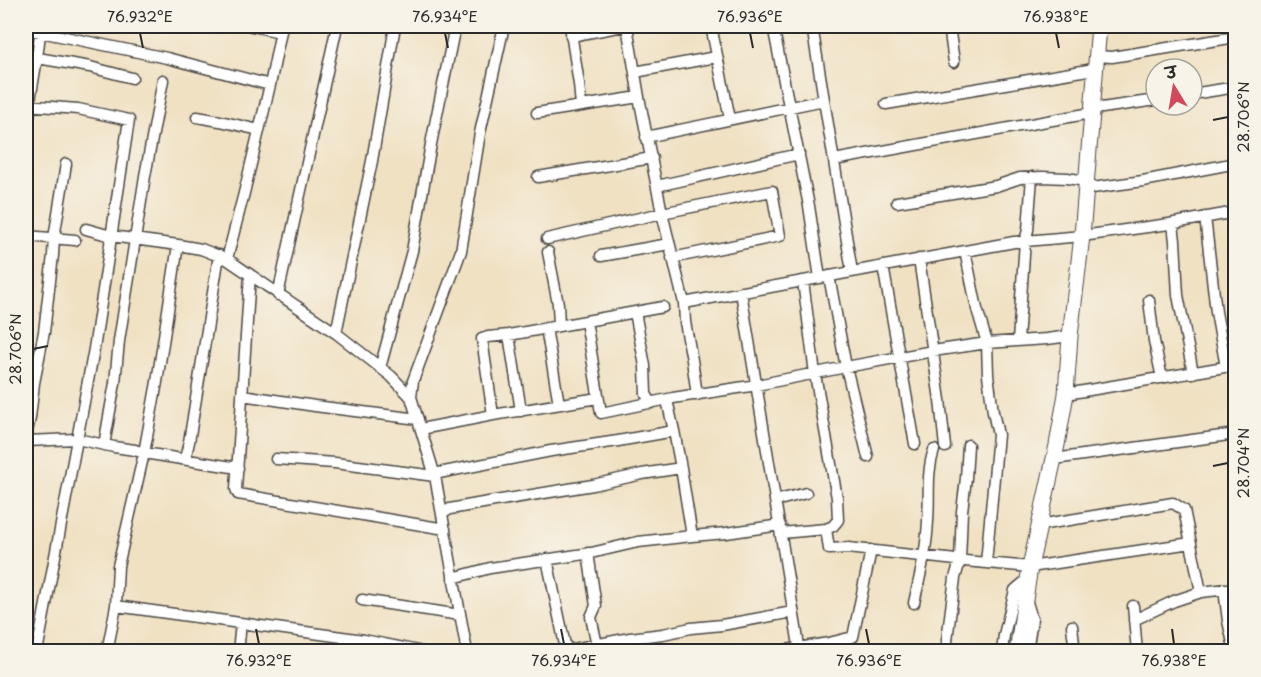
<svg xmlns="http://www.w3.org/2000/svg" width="1261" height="677" font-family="'Playpen Sans','Playpen Sans Deva',sans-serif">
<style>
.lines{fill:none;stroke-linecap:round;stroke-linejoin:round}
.minor-casing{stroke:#494642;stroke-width:13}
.secondary-casing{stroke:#494642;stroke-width:17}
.minor{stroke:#fff;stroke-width:10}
.secondary{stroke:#fff;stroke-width:15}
.ticks{fill:none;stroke:#2b2b2b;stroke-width:2}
.neatline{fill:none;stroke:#2b2b2b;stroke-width:2}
.ticks-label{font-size:15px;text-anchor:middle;fill:#2b2b2b}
</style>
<rect width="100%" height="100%" fill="#f7f3e8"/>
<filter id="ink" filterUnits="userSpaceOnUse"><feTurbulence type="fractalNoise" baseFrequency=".0167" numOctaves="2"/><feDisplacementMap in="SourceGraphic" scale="12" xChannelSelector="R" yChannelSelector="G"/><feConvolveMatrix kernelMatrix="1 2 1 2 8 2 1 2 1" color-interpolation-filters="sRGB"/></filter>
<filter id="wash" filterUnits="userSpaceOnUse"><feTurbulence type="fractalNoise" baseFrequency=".008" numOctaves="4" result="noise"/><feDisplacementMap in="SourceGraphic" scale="24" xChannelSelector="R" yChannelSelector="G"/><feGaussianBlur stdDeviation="1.35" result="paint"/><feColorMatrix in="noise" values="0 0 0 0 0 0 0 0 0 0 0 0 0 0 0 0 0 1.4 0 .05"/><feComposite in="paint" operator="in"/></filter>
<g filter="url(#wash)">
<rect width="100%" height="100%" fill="#f0e1c3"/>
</g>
<g filter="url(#ink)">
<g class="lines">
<g class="minor-casing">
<path id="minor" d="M251 26 281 32
M570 26 579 84 581 106
M627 26 639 97 662 213 684 303 685 322 692 360 697 395
M711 26 730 119
M773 26 809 206 820 278
M812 26 852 272
M949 26 954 62
M26 29 167 58 270 85 282 26
M571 36 623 26
M26 56 90 67 132 78
M1096 56 1112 57 1236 37
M635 72 716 57
M1192 94 1236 87
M886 104 1094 69
M26 105 78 109 129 120 94 349 37 652
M1092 105 1102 108 1156 100
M537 113 639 97
M197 117 220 121 259 130
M26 135 30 110 29 106 37 58 41 26
M646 137 824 100
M834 160 1091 113
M538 177 652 158
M657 186 799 154
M1085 189 1143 181 1236 163
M897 202 996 186 1020 178 1042 177 1067 178 1086 181
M1205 217 1216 312 1226 367
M1173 224 1175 241 1178 295 1193 373
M86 229 111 236 178 245 201 249 227 259 336 333 391 376 411 397
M26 236 75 240
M547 239 662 213 772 191 780 236 672 258
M965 251 977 309 987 343 988 375 993 412 998 435 986 563
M548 252 558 304 559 326
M601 256 669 244
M227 259 244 193 270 85
M919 259 940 400 945 447
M883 266 915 444
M250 275 236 489 238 494 445 529
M829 276 846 367 868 457
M741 292 800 652
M278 295 337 26
M1149 300 1154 341 1162 378
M684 303 1014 242 1082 236 1169 224 1236 212
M635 312 645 366 646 394 651 403
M586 321 601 413 673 398 757 385 846 367 933 351 987 343 1047 339 1070 336
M546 328 559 404
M336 333 372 161 395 26
M509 335 521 411
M1018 341 1025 241 1028 230 1032 177
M380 368 412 251 431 144 455 26
M1066 394 1236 365
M242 395 315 406 418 419
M493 415 482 339 488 337 509 335 663 307
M421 429 493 415 598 398
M26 436 30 418 34 383 44 332 53 255 54 238 66 164
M26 441 77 439 114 447 135 450 144 453 238 468
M104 445 115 383 119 341 145 176 163 80
M185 459 189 442 219 255
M276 459 335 463 435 476
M1054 459 1236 434
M434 474 551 451 618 441 674 431 667 400
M775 501 806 493
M442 514 450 509 483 503 593 485 642 474 681 468 674 431
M1039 525 1173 503 1184 510 1201 592 1236 588
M826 529 829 549 848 548 965 561 1030 567 1191 543
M781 533 826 529 833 526 838 520 837 498 815 374 803 281
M692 536 726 533 780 525
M588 553 596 606 591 617 597 645
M547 559 566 650
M453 578 490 568 591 553 638 542 692 536 681 468
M1224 589 1228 621 1235 652
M1026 599 1032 619 1027 652
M362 600 460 615
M914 603C920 576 927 548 928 520 930 496 926 473 934 450
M116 606 364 640 423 652
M1133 606 1137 652
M1134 620 1174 601 1201 592
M1072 626 1075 652
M107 652 116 606 118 566 144 453 157 382 178 245
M238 652 241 623
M467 652 435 476 411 397 413 381 461 251 480 133 504 26
M558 652 630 638 663 634 691 628 722 625 793 612
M774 652 829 643 853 637 871 550
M948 652 947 640 955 578 960 561 962 511 966 478 968 445
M1002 652 1004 635 1015 590 1028 579"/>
</g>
<g class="secondary-casing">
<path id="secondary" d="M1017 652 1030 567 1057 445 1066 394 1070 336 1082 236 1099 26"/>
</g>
<use href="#minor" class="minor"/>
<use href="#secondary" class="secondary"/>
</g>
</g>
<path class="ticks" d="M140 33 143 48M445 33 448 48M750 33 753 48M1056 33 1059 48M1213 120 1228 117M33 349 48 346M1213 466 1228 463M256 629 259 644M561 629 564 644M866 629 869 644M1172 629 1174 644"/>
<rect width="1261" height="677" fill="none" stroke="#f7f3e8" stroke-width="66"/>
<g transform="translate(1174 87) rotate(349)"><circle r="28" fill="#f7f3e8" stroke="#a5a39c" stroke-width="1.5"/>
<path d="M0-4.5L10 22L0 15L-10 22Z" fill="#d1495b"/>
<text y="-9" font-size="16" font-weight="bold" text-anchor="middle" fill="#2b2b2b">उ</text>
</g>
<rect x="33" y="33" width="1195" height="611" class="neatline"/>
<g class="ticks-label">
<text x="140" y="22">76.932°E</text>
<text x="445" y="22">76.934°E</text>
<text x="750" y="22">76.936°E</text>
<text x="1056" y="22">76.938°E</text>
<text transform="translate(1244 117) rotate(-90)" y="5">28.706°N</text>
<text transform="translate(16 349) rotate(-90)" y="5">28.706°N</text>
<text transform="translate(1244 463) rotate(-90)" y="5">28.704°N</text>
<text x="259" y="666">76.932°E</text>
<text x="564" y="666">76.934°E</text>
<text x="869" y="666">76.936°E</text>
<text x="1174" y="666">76.938°E</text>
</g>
</svg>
